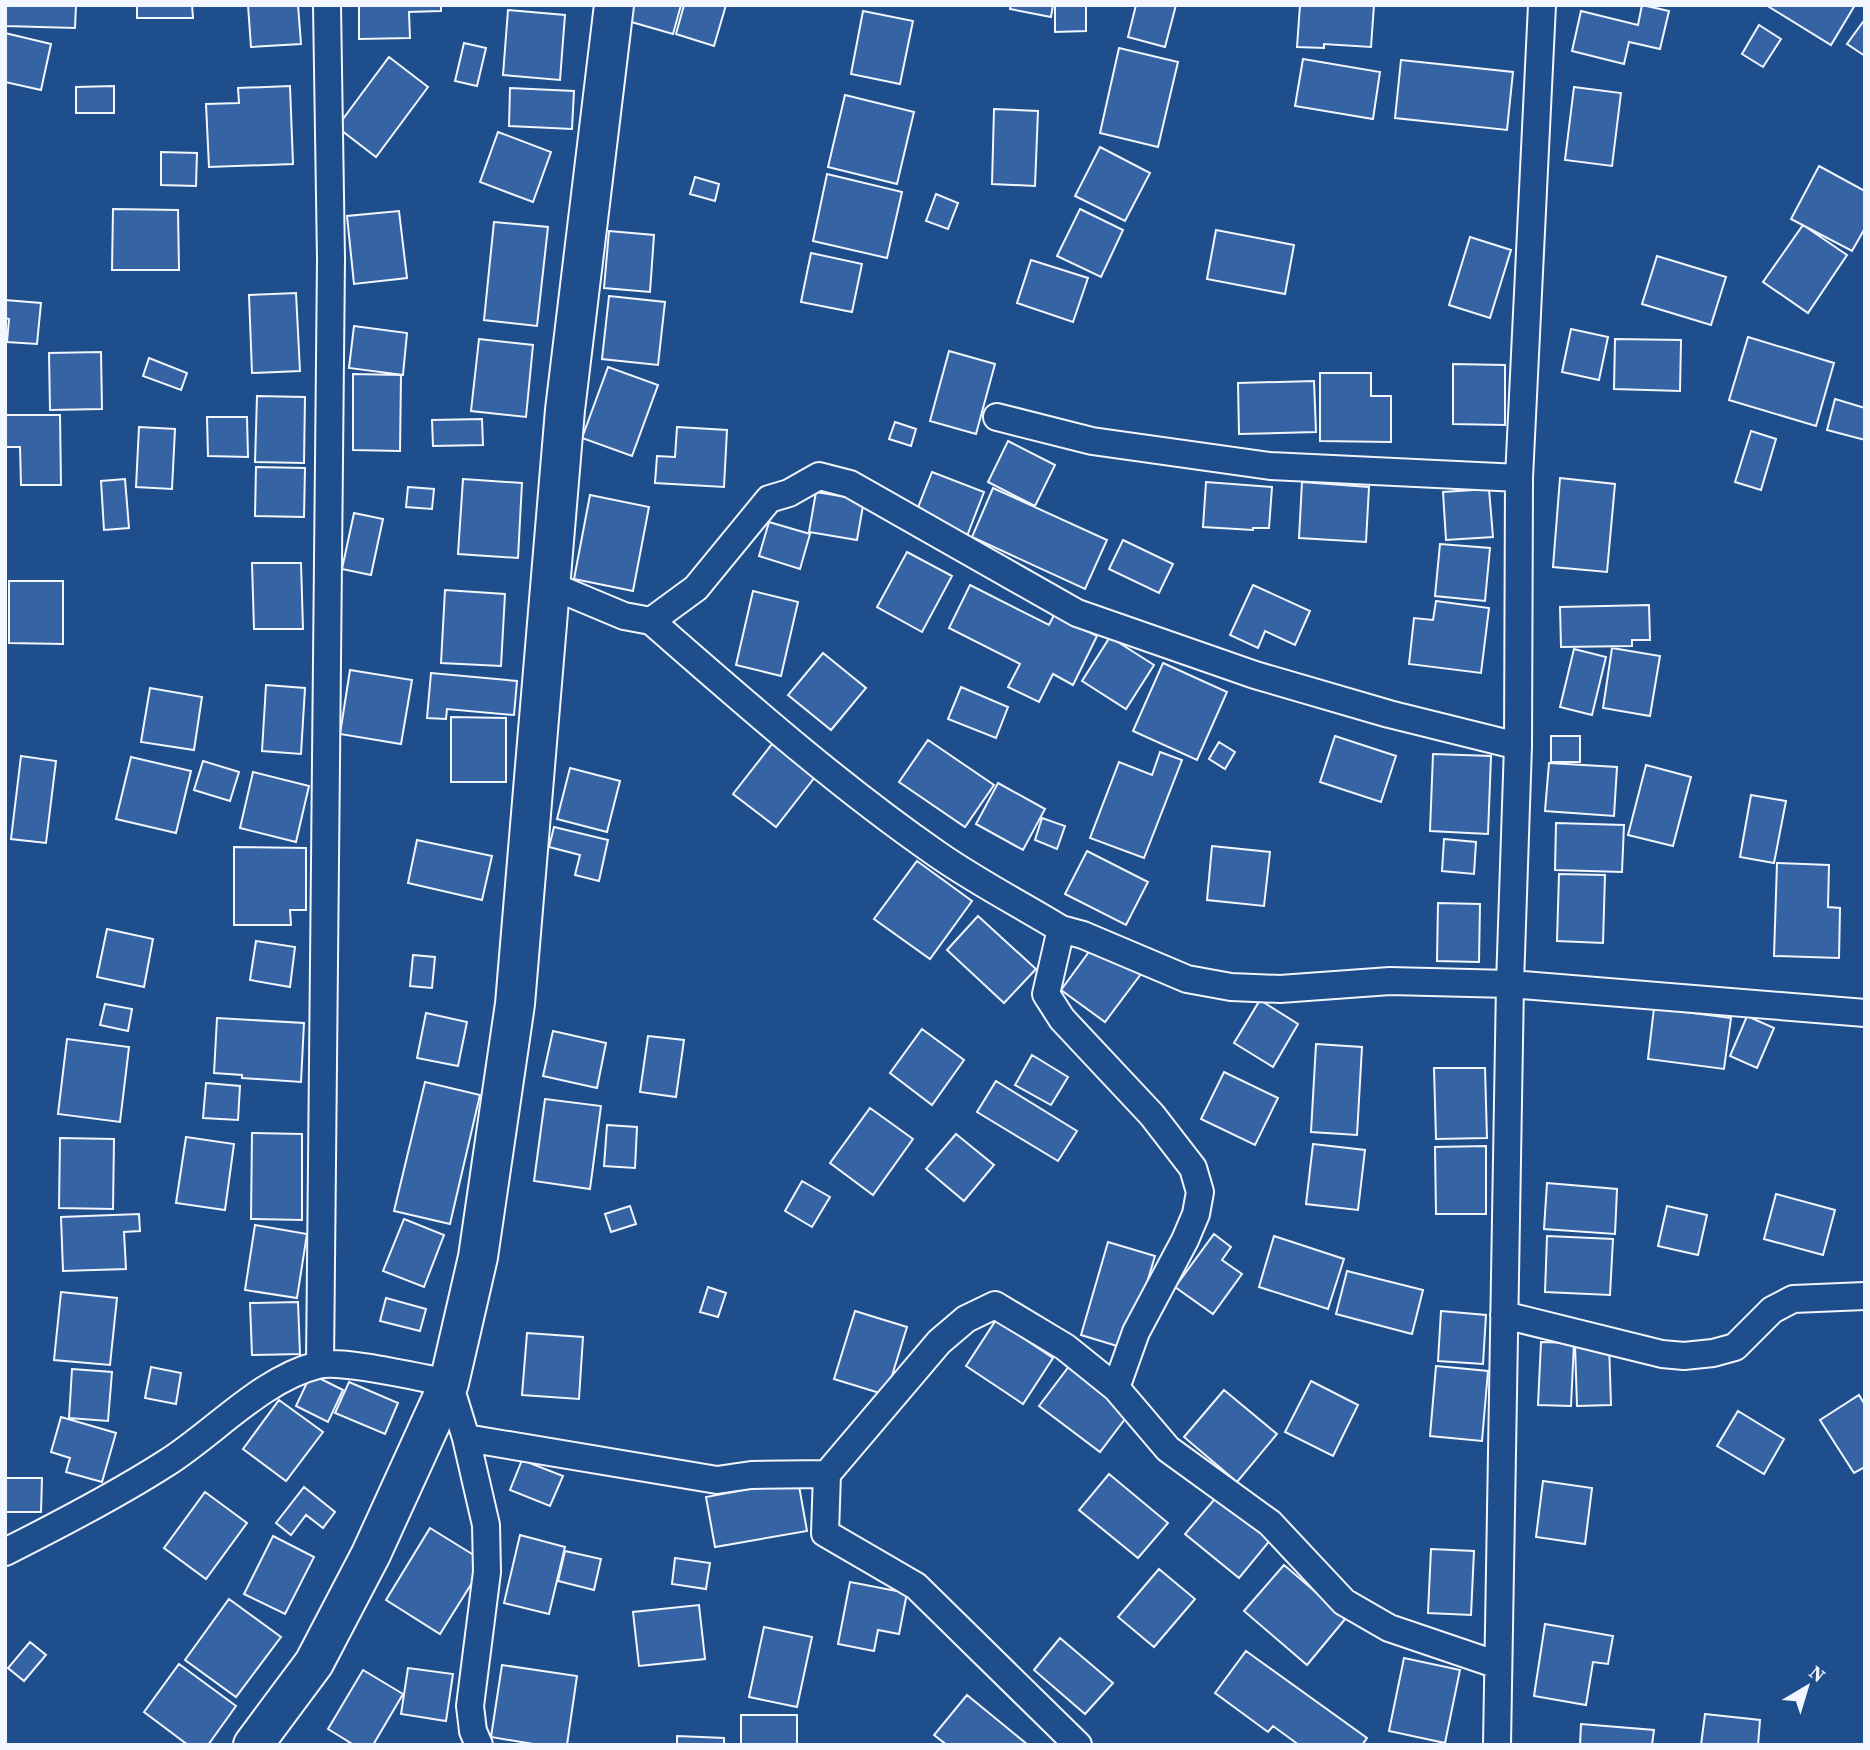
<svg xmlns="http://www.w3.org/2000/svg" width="1870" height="1750" font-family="'Source Serif 4',serif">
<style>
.building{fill:#3563a3;stroke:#f2f6ff;stroke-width:2}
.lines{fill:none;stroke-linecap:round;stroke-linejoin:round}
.street-casing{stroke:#f2f6ff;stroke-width:30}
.primary-casing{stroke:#f2f6ff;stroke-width:42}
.street{stroke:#1f4e8c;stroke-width:26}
.primary{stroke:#1f4e8c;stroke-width:38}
</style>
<rect width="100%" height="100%" fill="#1f4e8c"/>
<path class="building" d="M5 5H76L75 28 5 26Z
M137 5H192L193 18H137Z
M248 5H298L301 44 251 47Z
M359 5H441V11L409 12 410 38 359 39Z
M625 5H681L673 34 621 19Z
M684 5H726L714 46 676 34Z
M1011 5H1053L1051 17 1010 9Z
M1055 5H1086V31L1055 32Z
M1136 5H1176L1165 47 1128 37Z
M1300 5H1374L1371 47 1324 44V48L1297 47Z
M1642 5 1669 11 1660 49 1629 42 1624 64 1572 51 1581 11 1638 25Z
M1766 5H1855L1831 45Z
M508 10 565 15 560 80 503 75Z
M863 11 913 21 900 84 851 74Z
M1865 19V56L1847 44Z
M1759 25 1781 39 1763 67 1742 54Z
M5 33 51 44 41 90 5 82Z
M464 43 486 48 477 86 455 81Z
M1119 48 1178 62 1158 147 1100 133Z
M389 57 428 87 376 157 337 127Z
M1303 59 1380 72 1373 119 1295 106Z
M1401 60 1513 72 1507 130 1395 118Z
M114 86V113H76V87Z
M290 86 293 164 209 167 206 104 239 103 238 88Z
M1574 87 1621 93 1612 166 1565 160Z
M510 88 574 91 572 129 509 126Z
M845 95 914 112 897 184 828 167Z
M994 109 1038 111 1035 186 992 184Z
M498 132 551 152 533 202 480 182Z
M1100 147 1150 173 1125 221 1075 196Z
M161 152 197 153 196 186 161 185Z
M1819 166 1865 191V228L1852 251 1791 219Z
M827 174 902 192 887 258 813 241Z
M695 177 719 184 715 201 690 194Z
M936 194 958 203 948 229 926 221Z
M113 209 178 210 179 270H112Z
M1080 209 1123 230 1101 277 1057 256Z
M399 211 407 278 354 284 347 216Z
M494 222 548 227 537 326 484 320Z
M1803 225 1847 255 1808 313 1763 282Z
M1216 230 1294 245 1285 294 1207 279Z
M609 231 654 235 650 292 604 288Z
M1470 237 1511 250 1490 318 1449 305Z
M811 253 862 264 852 312 801 302Z
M1657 256 1726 277 1711 325 1642 304Z
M1031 260 1088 278 1073 322 1017 303Z
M296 293 300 371 252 373 249 295Z
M609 296 665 302 658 365 602 359Z
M5 300 41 303 37 344 7 342 9 319 5 318Z
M354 326 407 333 403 375 349 368Z
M1571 329 1608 337 1599 380 1562 372Z
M1748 337 1834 363 1816 426 1729 400Z
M479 339 533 345 526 417 471 411Z
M1615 339 1681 340 1680 391 1614 389Z
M949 351 995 364 976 434 930 421Z
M101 352 102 409 50 410 49 353Z
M149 358 187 373 181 390 143 376Z
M1453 364 1505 365V425L1453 424Z
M608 367 658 385 632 456 582 438Z
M1320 373H1371V396H1391V442L1320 441Z
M353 374 401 375 400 451 353 450Z
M1314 381 1316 432 1239 434 1238 383Z
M257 396 305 397 304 463 255 462Z
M1835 399 1865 408V440L1827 430Z
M5 415H60L61 485H21L20 447H5Z
M207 417H247L248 457 208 456Z
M482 419 483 445 433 446 432 420Z
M895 422 916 429 911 446 889 439Z
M139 427 175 429 172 489 136 487Z
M677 427 727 430 724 487 655 483 657 456 675 457Z
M1751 431 1776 439 1761 490 1735 482Z
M1008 441 1055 465 1035 506 988 482Z
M256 467 305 468 304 517 255 516Z
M932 472 984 492 967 536 915 515Z
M1560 478 1615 484 1607 572 1553 567Z
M125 479 129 528 104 530 101 481Z
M463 479 522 483 518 558 458 554Z
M1206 482 1272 487 1269 528H1253V530L1203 527Z
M1302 482 1369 487 1366 542 1299 538Z
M408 487 434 489 432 509 406 507Z
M993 488 1107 540 1085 589 972 537Z
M1489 489 1493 537 1446 540 1443 492Z
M816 492 864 500 857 540 809 532Z
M590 495 649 507 633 591 574 579Z
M354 513 383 519 371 575 342 569Z
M769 522 810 534 800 569 759 556Z
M1123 540 1173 564 1159 593 1109 569Z
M1440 544 1490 548 1485 601 1435 596Z
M907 552 952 576 922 632 877 607Z
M252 563H301L303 629H254Z
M9 581H63V644L9 643Z
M970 585 1049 625 1054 615 1097 636 1073 685 1053 674 1039 702 1008 687 1020 664 949 628Z
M1253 585 1310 611 1295 645 1265 631 1258 648 1230 635Z
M445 590 505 594 501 666 441 663Z
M753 591 798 602 781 676 736 665Z
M1436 601 1489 608 1481 673 1409 664 1414 618 1433 620Z
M1649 605 1650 640H1632V646L1561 647 1560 607Z
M1110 637 1154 665 1126 709 1082 681Z
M1612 648 1660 656 1650 716 1603 708Z
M1574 649 1606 657 1592 715 1560 707Z
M823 653 866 688 831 730 788 695Z
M1163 663 1227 692 1197 760 1133 731Z
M350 670 412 680 401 744 340 734Z
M431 673 517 681 514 715 447 709 446 719 427 718Z
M266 685 305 688 301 754 262 751Z
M961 687 1008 707 996 738 948 719Z
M150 688 202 697 194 750 141 742Z
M451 717 506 718V782H451Z
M1335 736 1396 756 1381 802 1320 782Z
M1551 736H1580V762H1551Z
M928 740 994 785 965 827 899 782Z
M1219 742 1235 752 1225 769 1209 759Z
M772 744 815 777 776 827 733 794Z
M1160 752 1182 760 1144 858 1090 838 1119 762 1152 775Z
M1433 754 1491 756 1488 834 1430 831Z
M21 756 56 761 46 843 11 839Z
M131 757 191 771 176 833 116 819Z
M203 761 239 772 230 801 194 790Z
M1549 763 1617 767 1614 816 1545 811Z
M1646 765 1691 777 1673 846 1628 835Z
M570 768 620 781 607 832 557 819Z
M253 772 309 786 296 842 240 828Z
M998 783 1045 809 1023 850 976 824Z
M1751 795 1786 801 1774 863 1740 857Z
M1042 818 1065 826 1057 849 1035 840Z
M1556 823 1624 825 1622 872 1555 870Z
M554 827 608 840 599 881 575 875 580 855 549 847Z
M1444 839 1476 842 1474 874 1442 871Z
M417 840 492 856 482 900 408 883Z
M1212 846 1270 852 1264 906 1207 900Z
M234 847 306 848V910H290L291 925H234Z
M1087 851 1148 882 1126 925 1065 894Z
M917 861 972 901 930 959 874 919Z
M1777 863 1829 865 1828 907 1840 908 1839 958 1774 956Z
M1559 874 1605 875 1603 943 1557 941Z
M1438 903 1480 904 1479 962 1437 961Z
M978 916 1036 969 1004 1003 947 950Z
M107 929 153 939 144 987 97 977Z
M256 941 295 947 290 987 250 980Z
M1097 941 1141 974 1105 1022 1061 990Z
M413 955 435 957 432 988 410 986Z
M1260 1000 1298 1024 1273 1067 1234 1043Z
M105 1004 132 1009 128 1031 100 1025Z
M1654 1008 1731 1018 1724 1069 1648 1059Z
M426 1013 467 1022 458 1066 417 1058Z
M1747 1016 1774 1028 1757 1068 1730 1056Z
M217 1018 304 1023 301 1082 242 1078V1075L214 1073Z
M922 1029 964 1060 932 1105 890 1073Z
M553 1031 606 1043 597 1088 543 1076Z
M648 1036 684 1040 676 1097 640 1092Z
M67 1039 129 1047 120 1122 58 1114Z
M1316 1044 1362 1047 1357 1135 1311 1132Z
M1032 1055 1068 1077 1051 1105 1015 1085Z
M1434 1068H1485L1487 1138 1436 1139Z
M1224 1072 1278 1098 1255 1145 1201 1119Z
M996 1081 1077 1131 1058 1161 977 1112Z
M425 1082 480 1095 450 1224 394 1211Z
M206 1083 240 1086 238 1120 203 1118Z
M545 1099 601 1106 590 1189 534 1181Z
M870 1108 913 1139 873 1195 830 1163Z
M607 1125 637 1127 635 1168 604 1166Z
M252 1133 302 1134V1220L251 1219Z
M956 1134 994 1165 964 1201 926 1169Z
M186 1137 234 1144 225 1210 176 1203Z
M60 1138 114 1139 113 1209 59 1208Z
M1313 1144 1365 1150 1358 1210 1306 1204Z
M1486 1146V1214H1436L1435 1147Z
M802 1181 830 1197 812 1227 785 1211Z
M1547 1183 1617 1189 1615 1234 1544 1229Z
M1776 1194 1835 1210 1823 1255 1764 1239Z
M630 1206 636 1224 611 1232 605 1214Z
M1667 1206 1707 1215 1698 1255 1658 1246Z
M139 1214 140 1231 124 1232 126 1269 63 1271 61 1217Z
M404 1219 444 1235 424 1287 383 1271Z
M255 1225 307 1234 297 1298 245 1290Z
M1214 1234 1231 1247 1222 1260 1242 1274 1213 1314 1175 1287Z
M1274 1236 1344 1259 1328 1309 1259 1287Z
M1547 1236 1613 1239 1610 1295 1545 1292Z
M1108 1242 1155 1256 1127 1349 1081 1335Z
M1347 1271 1423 1290 1412 1334 1336 1314Z
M708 1287 726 1293 718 1317 700 1312Z
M61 1292 117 1298 110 1365 54 1360Z
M386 1298 426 1309 420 1331 380 1321Z
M298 1302 300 1354 252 1355 250 1303Z
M855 1311 907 1327 886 1395 834 1379Z
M1441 1311 1486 1315 1483 1364 1438 1361Z
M996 1320 1053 1358 1023 1404 966 1366Z
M527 1333 583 1337 579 1399 522 1395Z
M1541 1342 1574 1343 1571 1406 1538 1405Z
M1609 1343 1611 1405 1577 1406 1575 1344Z
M1070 1365 1131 1411 1100 1452 1039 1406Z
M1436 1366 1488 1371 1482 1441 1430 1436Z
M151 1367 181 1373 176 1404 145 1398Z
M72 1369 112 1372 108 1421 69 1418Z
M311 1374 343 1390 328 1422 296 1406Z
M1311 1381 1358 1405 1333 1456 1285 1432Z
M349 1382 398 1403 385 1434 335 1413Z
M1224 1390 1277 1434 1237 1482 1184 1437Z
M1859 1395 1865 1405V1467L1854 1473 1820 1420Z
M279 1400 323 1432 286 1481 243 1449Z
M1738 1411 1784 1439 1764 1474 1717 1446Z
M61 1417 116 1433 102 1482 66 1472 70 1458 51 1452Z
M522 1460 563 1476 550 1506 510 1490Z
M1109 1474 1168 1523 1138 1558 1079 1510Z
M5 1478H42L41 1512H5Z
M798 1480 807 1531 715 1547 706 1497Z
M1543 1481 1592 1488 1585 1544 1536 1537Z
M304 1487 335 1512 323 1528 306 1515 291 1535 276 1523Z
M205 1492 247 1523 206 1579 164 1548Z
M1219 1494 1272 1538 1239 1578 1185 1534Z
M430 1528 485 1562 440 1634 386 1600Z
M520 1535 565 1547 549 1614 504 1603Z
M273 1536 314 1557 285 1614 244 1594Z
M1431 1549 1474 1551 1471 1615 1428 1613Z
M565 1551 601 1559 594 1590 558 1581Z
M675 1558 710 1563 706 1589 672 1584Z
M1284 1565 1346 1618 1307 1665 1244 1611Z
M1159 1569 1195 1599 1154 1647 1118 1617Z
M850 1582 907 1593 899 1634 878 1630 874 1651 838 1644Z
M229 1599 281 1637 236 1697 185 1660Z
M699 1605 705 1659 639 1666 633 1612Z
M1545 1624 1613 1636 1608 1664 1593 1662 1586 1705 1534 1696Z
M764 1627 812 1637 797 1707 749 1697Z
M1060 1638 1113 1683 1085 1714 1034 1670Z
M30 1642 46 1655 24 1681 8 1668Z
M1246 1651 1367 1738 1362 1745H1299L1273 1726 1268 1732 1215 1693Z
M1404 1658 1460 1670 1445 1743 1389 1731Z
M179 1664 236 1706 208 1745H188L144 1712Z
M502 1665 577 1676 567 1745H539L491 1737Z
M408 1668 453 1674 446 1721 401 1714Z
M363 1670 403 1694 373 1745H354L328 1729Z
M967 1695 1028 1745H947L934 1735Z
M1705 1714 1760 1720 1758 1745H1701Z
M741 1715H797V1745H741Z
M1581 1724 1654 1730 1652 1745H1580Z
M677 1736 724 1738V1745H677Z"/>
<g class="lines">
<g class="street-casing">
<path id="street" d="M997 417 1092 441 1270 466 1519 478
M550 585 624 616 651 621 696 588 769 499 789 493 819 476 850 484 1077 613 1255 675 1389 714 1518 746
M651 621C744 702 836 784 937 854 977 882 1020 904 1061 929L1083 935 1187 979 1231 987 1280 989 1390 981 1510 984 1865 1013
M1504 1315 1662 1354 1684 1356 1713 1353 1735 1347 1772 1310 1793 1299 1865 1296
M320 1364 331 259 327 5
M1116 1388 1168 1449 1270 1523 1344 1602 1389 1628 1498 1665
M466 1438 717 1480 751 1475 827 1474 825 1533 916 1586 1078 1745
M827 1474 939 1342 966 1319 995 1305 1065 1347 1116 1388 1136 1332 1185 1240 1196 1214 1200 1192 1193 1168 1152 1115 1062 1019 1046 994 1061 929
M5 1552C61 1524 115 1496 168 1462 215 1432 262 1379 318 1365 342 1359 421 1378 449 1383L466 1438 486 1525 487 1572 470 1706 473 1731 479 1745
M1497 1745 1510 984 1518 746 1519 478 1542 5"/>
</g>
<g class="primary-casing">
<path id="primary" d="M253 1745 314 1663 371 1554 449 1383 478 1257 515 1004 565 410 614 5"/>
</g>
<use href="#street" class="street"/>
<use href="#primary" class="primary"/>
</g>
<rect width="1870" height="1750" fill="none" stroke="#f2f6ff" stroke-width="14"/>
<g transform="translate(1807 1687) rotate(38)" stroke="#1f4e8c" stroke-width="5" paint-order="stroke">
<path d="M0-5L12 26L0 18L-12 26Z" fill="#f2f6ff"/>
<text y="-10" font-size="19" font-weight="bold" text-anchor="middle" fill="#f2f6ff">N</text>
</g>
</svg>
